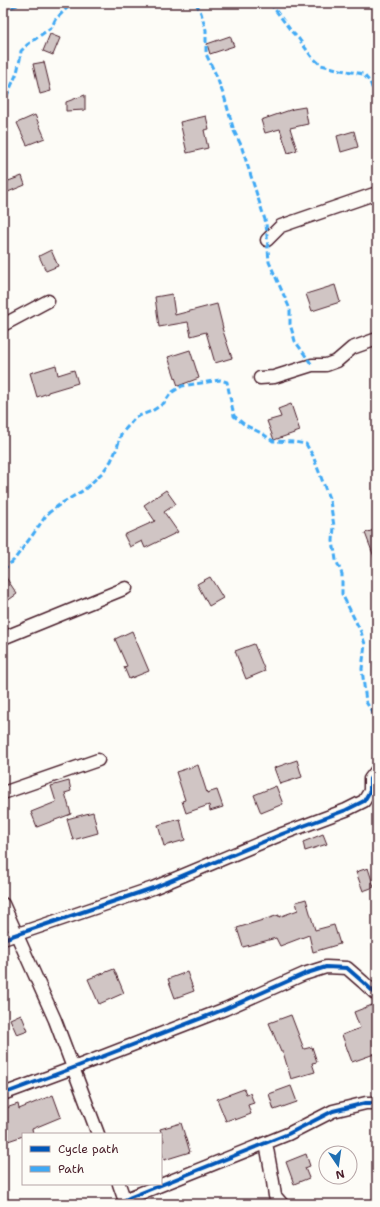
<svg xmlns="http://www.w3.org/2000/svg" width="380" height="1207" font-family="'Shantell Sans',sans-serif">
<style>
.building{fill:#d0c5c4;stroke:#4a1f2b}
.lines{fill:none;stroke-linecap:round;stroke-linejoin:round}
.minor-casing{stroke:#4a1f2b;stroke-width:15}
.minor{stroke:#fdfcf7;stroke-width:12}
.quiet{stroke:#3fa9f5;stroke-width:3;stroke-dasharray:6 3;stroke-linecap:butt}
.cycleway-casing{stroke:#fdfcf7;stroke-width:6}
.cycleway{stroke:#0057b8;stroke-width:4}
</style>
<rect width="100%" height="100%" fill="#fdfcf7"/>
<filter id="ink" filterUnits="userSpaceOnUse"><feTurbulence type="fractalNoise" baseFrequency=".025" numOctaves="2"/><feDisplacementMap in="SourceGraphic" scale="8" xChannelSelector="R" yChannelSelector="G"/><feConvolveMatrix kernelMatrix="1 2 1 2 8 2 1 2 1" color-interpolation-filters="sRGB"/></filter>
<g filter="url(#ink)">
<path class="building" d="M50 34 60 38 53 55 43 51Z
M230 36 234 46 210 54 207 44Z
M44 62 51 91 40 94 33 64Z
M85 95V110L66 111V102Z
M305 107 308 124 290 128 297 150 288 153 280 129 265 133 261 120 293 109Z
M35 115 45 138 27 145 17 123Z
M206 116 209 129 204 130 208 148 187 153 180 122Z
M354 131 358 147 341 152 337 136Z
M22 176 25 185 3 194V183Z
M51 250 58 266 46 271 39 256Z
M335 285 340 302 312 311 306 294Z
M172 294 175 315 217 304 223 328H222L232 358 215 363 206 332 191 336 188 322 159 327 155 297Z
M190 350 199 378 178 386 168 357Z
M56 365 58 375 74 370 78 383 48 392V393L37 397 30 373Z
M291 404 300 431 274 440 267 421 281 417 278 409Z
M166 490 176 504 164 512 178 532 145 548 142 541 130 547 124 535 155 521 144 505Z
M377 529V561L376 562 365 533Z
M3 573 17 594 3 604Z
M210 577 223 598 209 606 197 584Z
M132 631 149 671 129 679 124 667 127 666 115 639Z
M254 644 265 671 246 679 235 651Z
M297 760 302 777 280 784 274 768Z
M198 765 207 793 217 790 223 807 210 811 209 805 186 813 182 801 185 800 176 772Z
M69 781 71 791 65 793 71 814 37 827 31 812 56 802 51 786Z
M276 786 283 804 261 813 254 795Z
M93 812 98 833 73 840 67 819Z
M180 819 185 840 164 846 158 825Z
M323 834 327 844 305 851 303 842Z
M368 868 374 887 363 891 356 872Z
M306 899 315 930 334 925 340 944 313 952 309 935 280 946 276 938 243 947 237 928 279 915V917L298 910 296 902Z
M114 969 124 993 99 1004 88 979Z
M187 972 194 991 175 998 168 979Z
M372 1005 377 1019V1053L352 1062 342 1035 360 1028 354 1012Z
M21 1014 28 1031 17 1035 10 1019Z
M291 1015 304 1049 312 1047 317 1062 312 1063 315 1072 291 1079 283 1052H281L269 1023Z
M291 1086 297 1102 274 1110 269 1094Z
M244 1089 246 1094 250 1093 254 1103 248 1105 251 1114 235 1120 234 1118 226 1121 217 1099Z
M53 1095 61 1117 32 1129 33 1133 23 1134V1136L5 1142 3 1135V1109L18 1104 19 1109Z
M181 1123 190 1152 164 1160 161 1150V1142L164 1141 160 1129Z
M306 1154 310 1166 305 1168 309 1178 294 1184 286 1162Z"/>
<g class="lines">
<g class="minor-casing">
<path id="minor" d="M267 240 281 226 377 193
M3 325 48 301
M260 378 274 377 312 365H326L337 361 352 348 377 339
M3 638 126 588
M3 793 98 760
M3 904 55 1020 98 1134
M3 939 153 888 282 834 346 810 364 801 370 791V779L377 770
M3 1094 73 1068 225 1009 304 974 326 967 347 968 363 982 377 995
M266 1143 273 1182 275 1196 282 1204
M119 1184 126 1204
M125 1200 131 1197 288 1134 333 1111 366 1103H377"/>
</g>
<use href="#minor" class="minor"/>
<path class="quiet" d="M196 3 201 13 206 30V54L216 75 225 99 234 131 241 145 266 223 269 262 290 309V324L295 341 312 365
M270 3 292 32 299 39 311 56 321 65 341 70 363 74 370 82 375 95 377 108
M3 10 17 5 18 3
M3 104 17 73 20 59 21 51 27 45 52 27 55 20 72 3
M3 570 14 560 34 533 47 514 62 503 84 490 102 473 111 461 117 448 121 434 136 417 152 411 164 403 171 393 182 386 220 380 227 382 234 416 245 425 263 434 273 441 294 442 306 444 313 456 330 501 334 526 333 541 336 560 342 574V594L361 632 365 644 362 669 366 702 373 713 377 715"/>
<g class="cycleway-casing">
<path id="cycleway" d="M3 939 153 888 282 834 346 810 364 801 370 791V779L377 770
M3 1094 73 1068 225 1009 304 974 326 967 347 968 363 982 377 995
M125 1200 131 1197 288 1134 333 1111 366 1103H377"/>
</g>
<use href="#cycleway" class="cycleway"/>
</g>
</g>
<rect width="380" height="1207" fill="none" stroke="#fdfcf7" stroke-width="16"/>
<rect x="8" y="8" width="364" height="1191" fill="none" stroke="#4a1f2b" stroke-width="1.5" filter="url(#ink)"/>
<rect x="22" y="1133" width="140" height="52" fill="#fdfcf7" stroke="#b5a4a5"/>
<rect x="30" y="1146" width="20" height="6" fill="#0057b8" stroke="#b5a4a5"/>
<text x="58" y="1153" font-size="12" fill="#4a1f2b">Cycle path</text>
<rect x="30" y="1166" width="20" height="6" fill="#3fa9f5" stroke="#b5a4a5"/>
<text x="58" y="1173" font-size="12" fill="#4a1f2b">Path</text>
<g transform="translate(338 1165) rotate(167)"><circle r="19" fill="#fdfcf7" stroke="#b5a4a5"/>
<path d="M0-3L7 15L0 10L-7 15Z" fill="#1f6fb2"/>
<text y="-6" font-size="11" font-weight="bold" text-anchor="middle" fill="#4a1f2b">N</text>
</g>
</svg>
